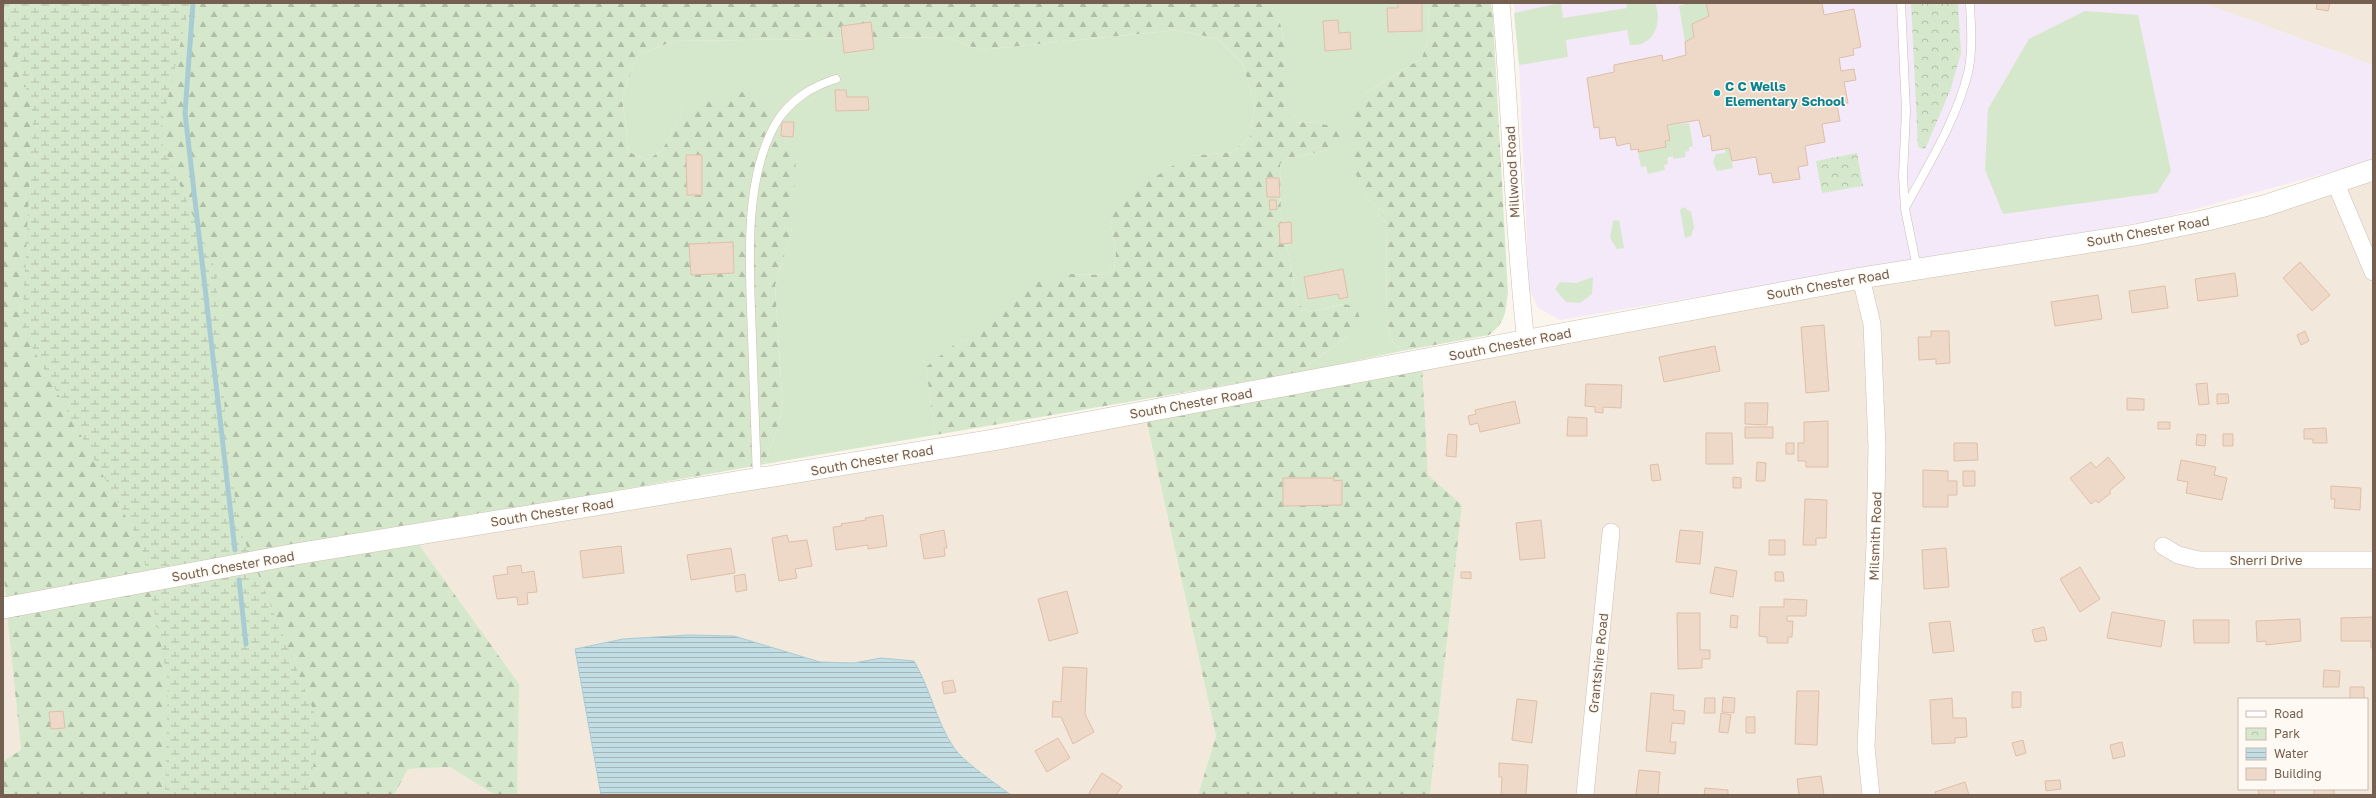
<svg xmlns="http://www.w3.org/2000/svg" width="2376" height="798" font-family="'Golos Text',sans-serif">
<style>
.residential{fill:#f2e8db;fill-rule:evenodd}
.education{fill:#f3e9f8}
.green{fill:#d6e8cc}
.forest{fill:url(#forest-firs)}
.wetland{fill:url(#wetland-marsh)}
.park{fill:url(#park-crowns)}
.water{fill:url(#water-rules);stroke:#a9ccd4}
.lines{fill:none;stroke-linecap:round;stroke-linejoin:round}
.stream{stroke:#a9ccd4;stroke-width:5}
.building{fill:#eed8c7;stroke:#dfbfa9}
.service-casing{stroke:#cdbfb3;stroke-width:9}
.minor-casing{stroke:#cdbfb3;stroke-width:18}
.tertiary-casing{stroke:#cdbfb3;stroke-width:22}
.service{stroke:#fff;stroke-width:8}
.minor{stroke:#fff;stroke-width:17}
.tertiary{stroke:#fff;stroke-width:21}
.culture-dot{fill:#0f9aa8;stroke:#fefaf3;stroke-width:1.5}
.labels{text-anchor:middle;stroke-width:3;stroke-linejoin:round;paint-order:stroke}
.culture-label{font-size:13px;font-weight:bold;fill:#0d838f;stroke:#fefaf3;text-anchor:start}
.street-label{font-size:13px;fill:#745f51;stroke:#fefaf3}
</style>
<defs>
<pattern id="forest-firs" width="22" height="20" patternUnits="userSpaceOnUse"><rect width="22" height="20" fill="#d6e8cc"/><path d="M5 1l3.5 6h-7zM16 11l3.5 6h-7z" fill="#b2bfa8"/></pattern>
<pattern id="wetland-marsh" width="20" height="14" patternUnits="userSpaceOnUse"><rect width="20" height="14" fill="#d6e8cc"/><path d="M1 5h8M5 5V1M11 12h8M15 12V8" fill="none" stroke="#b2bfa8"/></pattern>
<pattern id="park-crowns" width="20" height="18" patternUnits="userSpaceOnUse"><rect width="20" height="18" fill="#d6e8cc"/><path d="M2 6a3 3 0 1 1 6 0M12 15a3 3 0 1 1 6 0" fill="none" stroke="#b2bfa8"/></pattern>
<pattern id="water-rules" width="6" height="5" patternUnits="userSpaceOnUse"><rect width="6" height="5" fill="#c2dde3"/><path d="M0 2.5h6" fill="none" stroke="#a2b6ba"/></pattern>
</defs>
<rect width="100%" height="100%" fill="#fbf6ed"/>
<path class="residential" d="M2203 3H2373V65Z
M2373 170V795H1430L1462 505 1428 475 1421 361 2135 235ZM2239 699H2367V789H2239Z
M1145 414 1216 736 1198 795H515L414 538Z
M3 571 21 750 3 761Z
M450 767 495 795H394L408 769Z"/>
<path class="education" d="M1514 3H2203L2373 65V158L2356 165 2155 220 1560 320 1538 308 1529 288 1519 65Z"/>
<path class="green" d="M1267 3H1428L1429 36 1422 58 1364 94V196L1379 208 1386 224 1387 318 1390 339 1402 351 1297 373 1351 334 1343 304 1309 312 1298 304 1281 216 1280 164 1288 158 1328 150 1320 123 1292 122 1284 109V41L1278 14Z
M1561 3 1563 18 1627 8 1626 3H1655C1661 16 1658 37 1643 43 1639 45 1634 45 1630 45L1627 30 1566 40 1568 57 1519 65 1514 13Z
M1688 3H1706L1709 16 1693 24 1694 37 1685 42 1679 6Z
M2085 11 2138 15 2171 171 2157 193 2003 214 1985 170 1988 109 2029 39Z
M1178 30 1218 39 1242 63 1255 103 1250 137 1233 152 1189 156 1110 219 1116 252 1114 269 1105 275 1072 274 926 367 935 435 765 464 783 410 775 286 792 229 683 109 663 149 648 160 629 152 622 96 638 55 674 41 947 37 980 50Z
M1689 123 1693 146 1689 147V151L1685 152 1686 157 1673 159V156L1667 158 1668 164 1664 165 1665 170 1648 174 1646 166 1641 167 1638 152 1670 140 1667 125Z
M1729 148 1733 168 1717 171 1713 162 1716 154 1725 153V149Z
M1683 207 1691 212 1694 227 1691 236 1685 238 1680 210Z
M1619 220 1624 248 1617 249 1610 238 1613 221Z
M1593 277 1592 294 1580 303 1566 302 1555 289 1560 282 1576 283Z"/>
<path class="forest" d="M3 3H1267L1278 13 1284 41V109L1293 122 1320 123 1341 130 1342 139 1328 150 1288 158 1280 164 1281 216 1298 304 1309 312 1344 304 1356 307 1360 318 1351 334 1297 373 935 435 926 367 1033 283 1072 274 1105 275 1114 269 1116 252 1110 219 1120 198 1189 156 1233 152 1250 137 1255 103 1242 63 1218 39 1178 30 980 50 947 37 674 41 638 55 622 96 629 152 648 160 663 149 683 109 749 90 765 102 796 158 792 229 775 286 783 410 765 464 6 599 3 571Z
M1428 3H1491L1493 18 1508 293C1505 313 1506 322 1489 335L1402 351 1390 339 1387 318 1386 224 1379 208 1364 196 1356 174 1352 113 1364 94 1422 58 1429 36Z
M1422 365 1428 475 1462 505 1430 795H1198L1216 736 1145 414Z
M414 538 519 684 517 795H495L450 767 408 769 394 795H3V761L21 750 7 613Z"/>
<path class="wetland" d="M4 3H190L159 136 216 270 226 430 239 527 321 729 307 795H165L168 680 141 544 22 329 33 115Z"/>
<path class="park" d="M1911 3H1958L1961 53 1950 91 1925 149 1918 147Z
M1857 153 1863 186 1822 193 1816 161Z"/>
<path class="water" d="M689 635 734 636 820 662 854 663 881 658 914 661C930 688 936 721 954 748 965 763 995 783 1011 795H601L575 649 623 639Z"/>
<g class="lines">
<path class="stream" d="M193 3 185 113 235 550
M239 580 246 644"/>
</g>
<path class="building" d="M1398 3H1422V31L1388 32 1387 8H1398Z
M1706 3H1822L1824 15 1854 9 1861 47 1853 49 1854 55 1839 58 1841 71 1854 69 1856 80 1844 82 1848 103 1837 105 1840 121 1822 124 1825 142 1805 146 1808 165 1798 167 1800 179 1773 183 1771 173 1759 175 1756 157 1732 161 1729 148 1712 151 1710 135 1703 137 1699 120 1667 125 1670 140 1665 141 1666 147 1638 152 1639 149 1631 150 1630 143 1617 146 1615 137 1600 139 1599 127 1594 128 1587 78 1614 72V65L1662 55 1663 61 1686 55 1685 42 1694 37 1692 24 1709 16Z
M2317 3H2330L2328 11 2316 9Z
M1338 20 1339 33 1350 32 1351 49 1325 51 1323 21Z
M871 22 874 49 844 53 841 26Z
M835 90H846L847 97H868L869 110 836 111Z
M782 122H794L793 137 781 136Z
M686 155H702V195H687Z
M1266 178H1279L1280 197H1267Z
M1269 200H1276L1277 209 1270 210Z
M1291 222 1292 243 1280 244 1279 223Z
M733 242 734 273 691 275 689 244Z
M2300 262 2330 295 2312 311 2283 278Z
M1343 269 1348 297 1339 299 1338 294 1308 299 1304 277Z
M2235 273 2238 296 2198 301 2195 279Z
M2165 286 2168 308 2132 313 2129 291Z
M2098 295 2102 319 2055 326 2051 302Z
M1824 325 1829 391 1806 393 1801 327Z
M1931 331H1949L1950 363 1936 364V359L1919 360 1918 337H1931Z
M2305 331 2309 341 2301 345 2297 335Z
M1715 346 1720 371 1664 382 1659 357Z
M2207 383 2209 404 2199 405 2196 384Z
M1586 384 1622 385 1621 408 1603 407V413L1595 412V407L1585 406Z
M2217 394H2228L2229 403 2217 404Z
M2127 398 2144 399V410H2127Z
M1515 401 1520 423 1480 432 1478 423 1470 425 1468 416 1476 414 1475 410Z
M1745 403H1768L1767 425 1745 424Z
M1568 417 1587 418V436H1567Z
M1828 421V467H1806V461H1798V443H1804V422Z
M2158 422H2170V429H2158Z
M1745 427H1773V438H1745Z
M2326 428 2327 443H2313V439H2304V429Z
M1706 433H1732L1733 464H1706Z
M1448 434 1457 435 1456 457 1446 456Z
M2197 434 2206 435 2205 446 2196 445Z
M2223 434H2233V446H2223Z
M1786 443H1794V454H1786Z
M1954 443H1977L1978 460 1954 461Z
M2108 457 2125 478 2109 491 2111 493 2098 503 2096 500 2091 504 2070 478 2091 462 2096 468Z
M2181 460 2216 467 2214 475 2227 478 2222 500 2186 493 2188 482 2177 480Z
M1757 462 1766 463 1765 481H1756Z
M1658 464 1661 480 1652 481 1650 465Z
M1923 470 1948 471V481H1957V495H1948V507H1923Z
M1963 471H1975V486H1963Z
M1733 477 1741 478V488H1733Z
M1283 478H1334V481L1342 480V505L1283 506Z
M2331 486 2361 488 2360 510 2334 508 2335 499H2331Z
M1805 499 1827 500 1826 538H1816V545H1803Z
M883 515 887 546 868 549V545L836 550 833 527 842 526 841 524 866 520 865 518Z
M1541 520 1545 558 1520 560 1516 523Z
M944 530 947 548H944L945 556 924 559 920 535Z
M1680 530 1703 532 1700 564 1676 562Z
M787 535 789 542 807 540 812 566 795 569 797 578 779 581 772 538Z
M1769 540H1785V555H1769Z
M621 546 624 573 583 578 580 551Z
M731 548 735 573 691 580 687 555Z
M1946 548 1949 587 1924 589 1922 550Z
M521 565 522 573 534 571 537 592 527 593 528 604 518 605 517 597 497 599 493 576 508 574 507 567Z
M1715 567 1737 571 1733 597 1710 593Z
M2080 567 2100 599 2080 612 2060 579Z
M1461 572H1471V579L1461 578Z
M1775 572H1783L1784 581H1775Z
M745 574 747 590 736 592 734 576Z
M1067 591 1078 633 1049 641 1038 599Z
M1784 599 1807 600 1806 616H1787V621H1793L1792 637H1788V643H1767V637L1759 636 1760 607H1784Z
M2112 612 2165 621 2161 647 2107 638Z
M1677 613H1700V650H1710V659H1702V668L1678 669Z
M1731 615 1738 616 1737 628 1730 627Z
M2373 617V648H2371V641H2341V618Z
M2300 619 2301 641 2266 645V641L2257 642 2256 621Z
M2193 620H2229V643H2194Z
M1950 621 1954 651 1933 653 1929 623Z
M2044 627 2047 640 2035 642 2032 630Z
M1063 667 1087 668 1085 714 1094 732 1073 744 1061 717H1052L1053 701 1061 702Z
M2324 670 2340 671 2339 687H2323Z
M953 680 956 692 944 694 942 682Z
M2350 687H2364V699H2350Z
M1797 691H1819L1817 745 1795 744Z
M2012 692H2021V707L2012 708Z
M1651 693 1674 695 1673 710 1685 711 1684 724 1672 723 1670 742H1676L1675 754 1646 751Z
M1723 697 1735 698 1734 713 1722 712Z
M1705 698H1715V713H1704Z
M1952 698 1953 718H1966L1967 737 1955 738V743L1932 744 1930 700Z
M1517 699 1537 701 1532 743 1512 740Z
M63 711 65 728 51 729 49 712Z
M1721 713 1731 715 1728 733 1719 732Z
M1746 717H1755V733H1746Z
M1058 738 1070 758 1047 772 1035 751Z
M2023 740 2026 753 2016 756 2012 743Z
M2122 742 2125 756 2113 759 2110 745Z
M1499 763 1528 765 1526 795H1501L1502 777H1499Z
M1639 770 1660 772 1658 795H1636Z
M1102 773 1122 786 1116 795H1092L1089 793Z
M1821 776 1824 795H1799L1797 779Z
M2060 780 2061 789 2046 791 2045 781Z
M1965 782 1969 795H1936L1935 792Z
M1705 788 1728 790V795H1704Z
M2258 789H2274L2275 795H2259Z
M2314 789H2334V794L2340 795H2311H2314Z"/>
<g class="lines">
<g class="service-casing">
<path id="service" d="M1901 3 1906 111 1903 176 1905 209 1917 268
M1905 208C1928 165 1956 121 1968 73 1973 50 1971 26 1970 3
M757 479C755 432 754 384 752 337 750 272 742 181 776 123 789 101 812 86 836 79"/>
</g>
<g class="minor-casing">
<path id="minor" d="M1501 3C1511 116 1513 229 1526 342
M2336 184 2373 272
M1861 278 1872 324 1877 447 1875 544 1866 747 1871 795
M2163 546 2178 555 2199 560H2373
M1585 795 1611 532"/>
</g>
<g class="tertiary-casing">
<path id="tertiary" d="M3 608 296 554 993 440 1861 278 2135 235 2207 220 2264 206 2373 170"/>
</g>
<use href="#service" class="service"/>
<use href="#minor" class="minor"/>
<use href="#tertiary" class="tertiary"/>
</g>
<circle class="culture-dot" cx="1717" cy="93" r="4"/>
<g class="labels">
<g class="culture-label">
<text x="1725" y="91">C C Wells<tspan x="1725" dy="15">Elementary School</tspan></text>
</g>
<g class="street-label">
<text transform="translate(1512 172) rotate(-93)" y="5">Millwood Road</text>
<text transform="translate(2148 231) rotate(-10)" y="5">South Chester Road</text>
<text transform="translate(1828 284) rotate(-10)" y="5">South Chester Road</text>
<text transform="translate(1510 344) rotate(-11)" y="5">South Chester Road</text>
<text transform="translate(1191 403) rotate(-10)" y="5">South Chester Road</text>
<text transform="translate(872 460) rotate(-10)" y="5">South Chester Road</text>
<text transform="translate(552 512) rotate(-9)" y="5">South Chester Road</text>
<text transform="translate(1875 536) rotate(-88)" y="5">Milsmith Road</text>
<text x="2266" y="565">Sherri Drive</text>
<text transform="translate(233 566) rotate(-10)" y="5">South Chester Road</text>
<text transform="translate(1598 663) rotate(-84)" y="5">Grantshire Road</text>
</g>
</g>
<rect width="2376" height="798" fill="none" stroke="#745f51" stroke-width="8"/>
<rect x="2238" y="698" width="130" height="92" fill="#fefaf3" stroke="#c7bcb2"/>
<rect x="2246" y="711" width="20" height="6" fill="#ffffff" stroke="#c7bcb2"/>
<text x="2274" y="718" font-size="12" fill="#745f51">Road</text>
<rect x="2246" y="728" width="20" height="12" fill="url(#park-crowns)" stroke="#c7bcb2"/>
<text x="2274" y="738" font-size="12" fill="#745f51">Park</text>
<rect x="2246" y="748" width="20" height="12" fill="url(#water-rules)" stroke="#c7bcb2"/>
<text x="2274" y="758" font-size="12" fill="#745f51">Water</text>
<rect x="2246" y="768" width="20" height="12" fill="#eed8c7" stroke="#c7bcb2"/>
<text x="2274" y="778" font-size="12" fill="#745f51">Building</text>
</svg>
